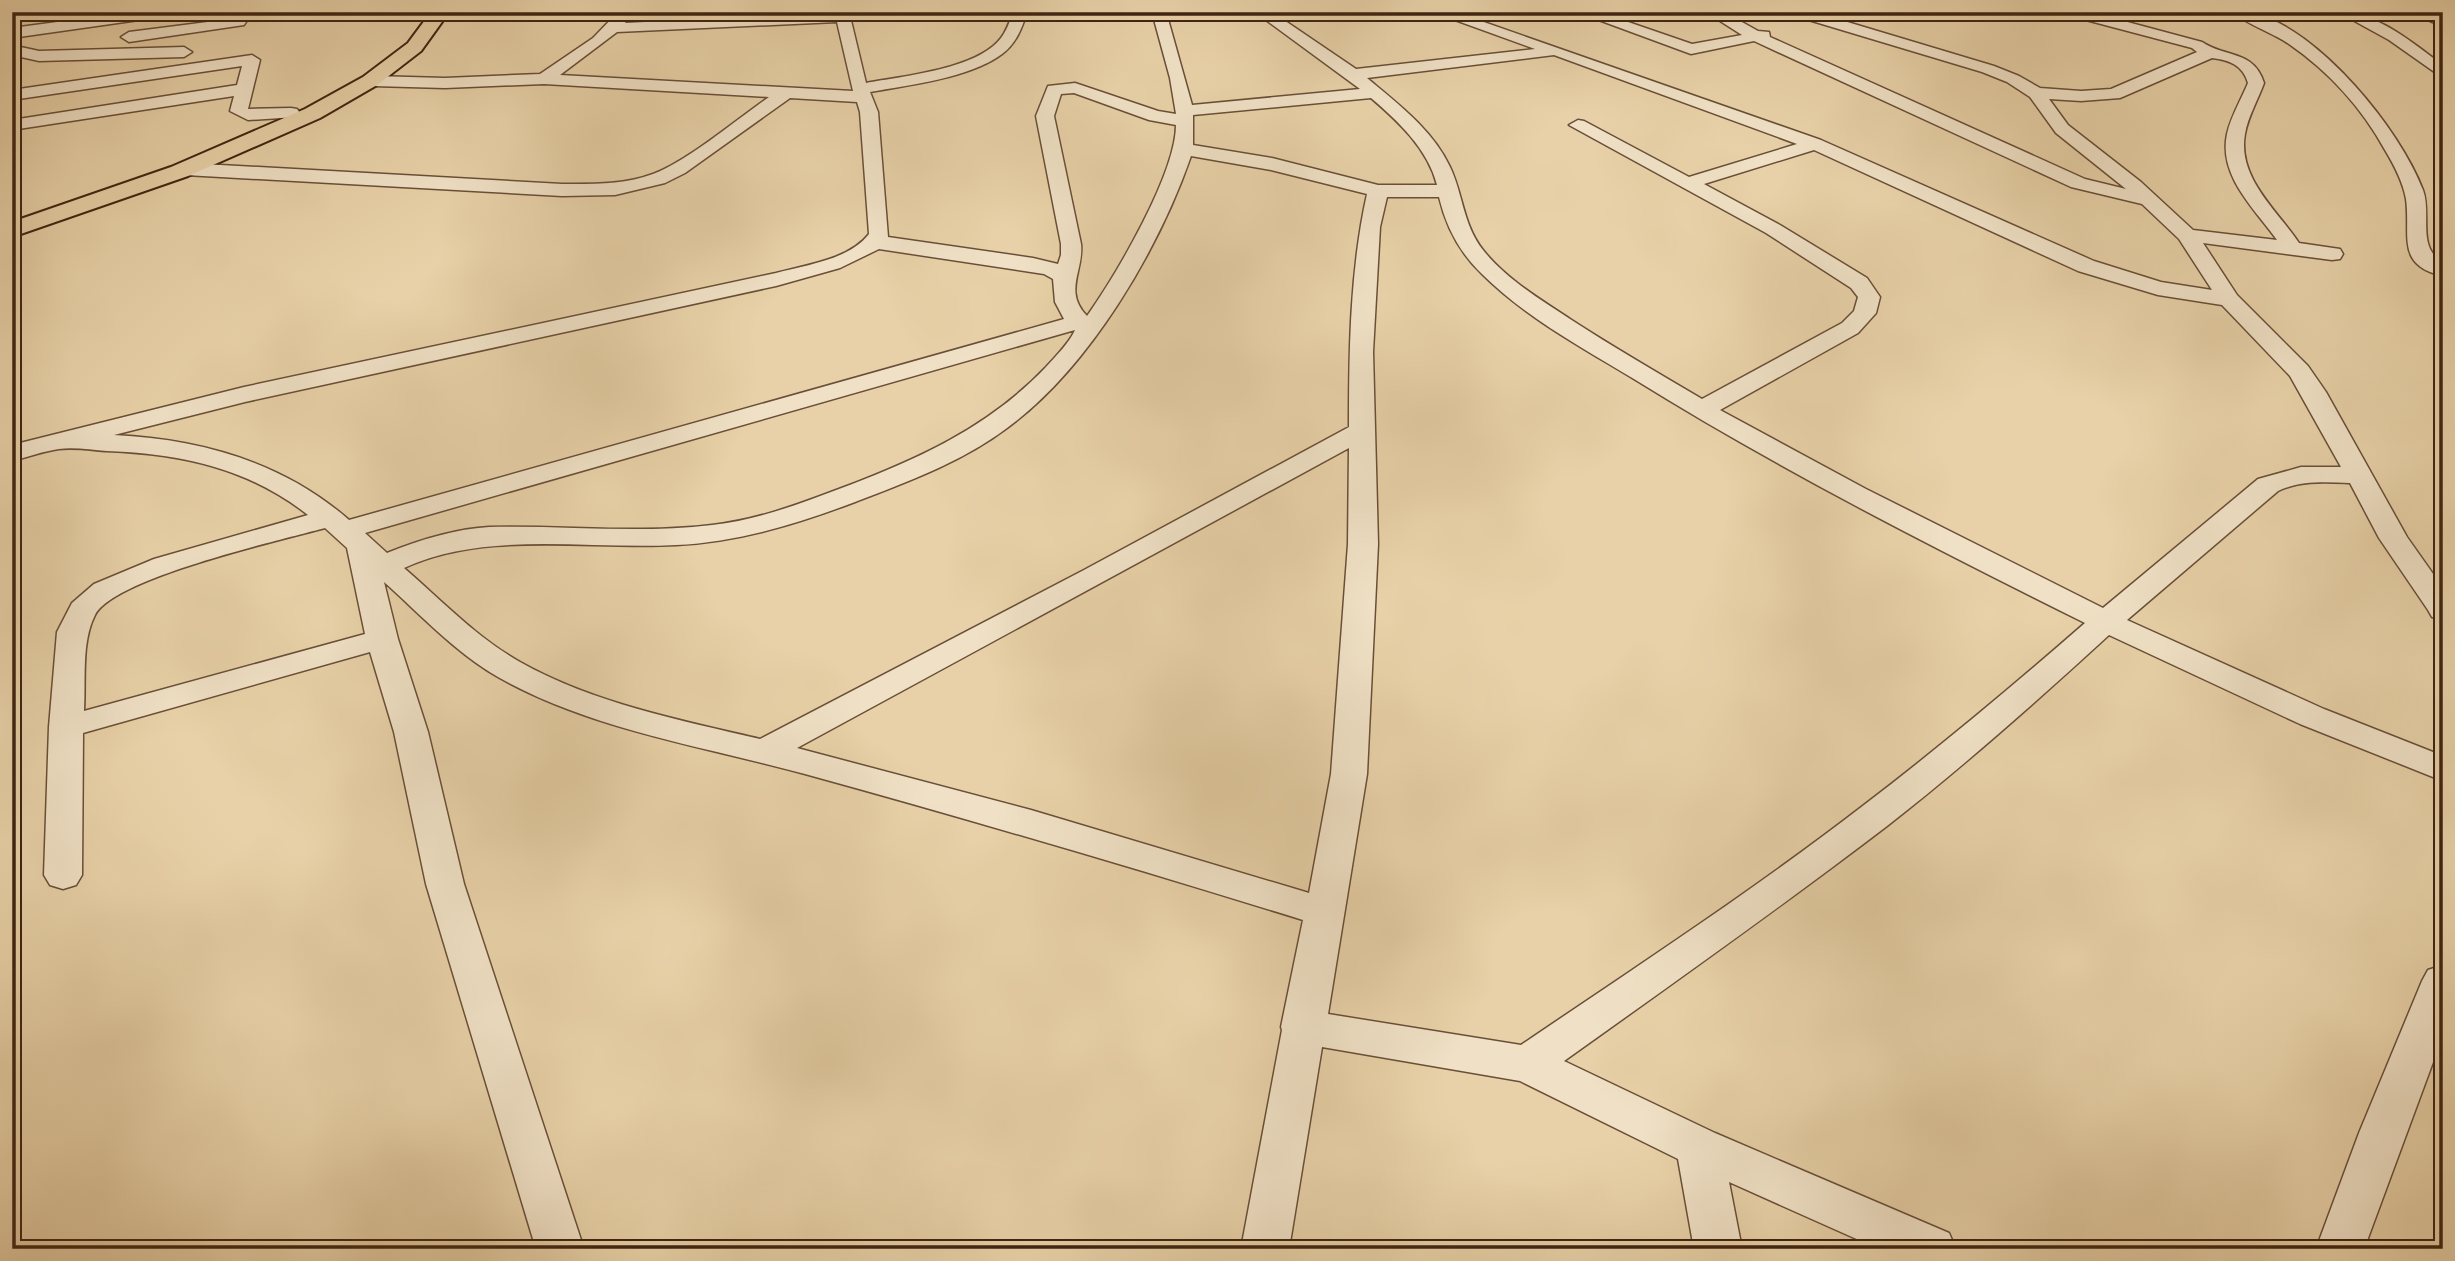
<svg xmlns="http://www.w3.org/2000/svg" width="2455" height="1261" font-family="'IM FELL DW Pica',serif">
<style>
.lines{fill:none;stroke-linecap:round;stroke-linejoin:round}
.minor-casing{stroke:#694f38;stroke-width:3}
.primary-casing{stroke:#3f2412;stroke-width:4}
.minor{fill:#f0e1c6;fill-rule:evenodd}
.primary{fill:#e8d1a8;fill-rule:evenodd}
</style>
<rect width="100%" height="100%" fill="#e8d1a8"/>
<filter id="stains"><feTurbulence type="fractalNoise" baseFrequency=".00286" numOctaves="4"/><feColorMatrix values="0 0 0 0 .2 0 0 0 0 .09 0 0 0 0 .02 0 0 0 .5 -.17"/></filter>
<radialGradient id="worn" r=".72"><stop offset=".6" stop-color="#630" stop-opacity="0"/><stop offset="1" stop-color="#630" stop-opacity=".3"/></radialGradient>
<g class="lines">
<g class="minor-casing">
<path id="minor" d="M133 12 167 13 160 17 12 38V28Z
M618 12 632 13 625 23 849 12 866 83C903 76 978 69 1001 38 1007 30 1010 21 1013 12H1027C1022 28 1016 44 1002 54 970 78 909 85 870 92L878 112 888 237 1033 258 1058 264 1061 255V244L1036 116 1048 86 1075 83 1158 111 1176 114 1170 78 1152 12H1166L1192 105 1360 89 1255 12H1272L1356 69 1535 49 1433 12H1455L1821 140 2094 261 2161 282 2212 290 2179 239 2142 204 2071 187 1754 41 1691 54 1577 12H1599L1692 44 1742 35 1706 12H1724L1758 31 1769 32 1770 37 2085 179 2126 189 2056 133 2030 97 2007 82 1982 72 1792 15 1790 12H1814L1994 66 2019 76 2040 88 2081 91 2111 89 2197 52 2192 48 2067 15 2065 12H2090L2202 42C2226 58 2254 50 2264 83 2258 100 2248 116 2245 134 2237 178 2278 211 2299 243L2340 249 2343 254 2340 259 2332 260 2203 243 2237 295 2308 366 2326 392 2407 537 2443 588V619L2432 617 2428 610 2379 538 2350 483C2325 482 2301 480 2278 491L2127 620 2324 709 2443 756V781L2300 724 2109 635C2037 701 1964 766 1887 826 1781 907 1672 984 1564 1061L1715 1133 1949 1233 1956 1249H1879L1729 1182 1742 1249H1694L1678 1159 1520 1081 1322 1047 1289 1249H1241L1282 1030 1281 1027 1303 920C1138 869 972 820 805 774 703 746 592 730 498 677 456 653 420 614 384 582L398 639 428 732 464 884 584 1249H536L426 884 394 732 370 652 83 733 82 875 76 885 63 889 50 885 44 875 49 727 57 632 72 603 94 584 154 559 308 515C248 468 182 454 107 451 92 450 74 447 59 449 44 451 28 457 12 461V445L244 387 776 273C805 265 849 260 869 234L860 112 857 102 790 98 685 173 665 183 615 195 562 196 185 175 176 169 185 163 562 184C592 184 624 185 653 174 688 161 737 119 769 97L544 84 445 88 373 86 365 81 373 76 445 78 540 74 593 38ZM837 22 853 91 560 75 617 32ZM1554 55 1797 144 1689 177 1584 121 1578 120 1569 125 1766 233 1851 288 1858 297 1854 311 1842 323 1702 399C1658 373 1613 347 1570 319 1540 299 1506 279 1483 250 1463 225 1463 194 1450 167 1433 130 1397 103 1367 78ZM2212 58C2229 60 2243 65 2248 83 2241 100 2231 116 2227 134 2218 176 2255 209 2277 240L2193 230 2141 182 2068 125 2049 99 2081 101 2120 98ZM1074 93 1149 120 1176 125C1176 174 1116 275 1087 316 1063 291 1084 271 1081 244L1054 116 1061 94ZM1371 98C1398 121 1428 149 1437 185H1378L1272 158 1193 145V115ZM1814 150 2078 271 2158 295 2222 305 2290 376 2341 467H2301L2258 479 2103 608 1866 489 1720 410 1858 333 1876 313 1880 297 1867 278 1780 225 1704 184ZM1191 156 1271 170 1367 194C1350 270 1349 350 1349 427L1084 570 760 739C679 720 593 703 520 662 477 638 441 600 404 568 486 530 587 550 676 545 738 542 797 524 855 502 907 482 962 462 1007 428 1089 368 1158 251 1191 156ZM1387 197H1439C1446 227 1460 253 1482 274 1525 317 1583 348 1634 379 1779 469 1932 547 2085 623 2013 686 1940 747 1864 805 1754 890 1636 967 1521 1045L1328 1014 1367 774 1378 544 1373 352 1380 227ZM879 249 1044 274 1053 279 1055 302 1064 319 349 520C283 462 200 439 114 435L245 402 776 286 840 268ZM1075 330C1070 342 1056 356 1046 367 988 428 916 460 839 489 797 505 756 520 712 525 637 534 564 525 489 527 455 529 419 540 387 553L365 533ZM1349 448 1348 544 1331 774 1309 893 1031 810 797 748ZM325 528 347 548 365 634 84 711C86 681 81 642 95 615 114 578 281 540 325 528Z
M2233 12C2240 12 2248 11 2254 13 2319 30 2400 129 2423 190 2432 214 2416 248 2443 262V276C2395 265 2411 236 2406 199 2403 182 2394 165 2385 150 2362 108 2328 71 2289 44 2273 33 2244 23 2233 12Z
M2338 12C2378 12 2412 43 2443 65V78L2389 40Z
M2410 12H2430L2443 18V27Z
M239 18 246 22 244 25 129 42 121 37 129 32Z
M16 46 39 51 184 47 192 52 184 57 39 61 12 55V47Z
M252 55 260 60 248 109 291 108 297 109 300 113 297 117 248 120 230 111 234 96 12 130V120L237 85 242 66 12 100V90Z
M2443 965V1035L2364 1249H2316L2359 1133 2422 981 2428 970Z"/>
</g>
<g class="primary-casing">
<path id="primary" d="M431 12H449L421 51 377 85 320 118 188 176 12 237V222L171 167 305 109 363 77 408 43Z"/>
</g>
<use href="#minor" class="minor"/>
<use href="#primary" class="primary"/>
</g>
<rect width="2455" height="1261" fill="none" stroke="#e8d1a8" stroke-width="42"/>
<rect x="14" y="14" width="2427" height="1233" fill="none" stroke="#3f2412" stroke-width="3.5"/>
<rect x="21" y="21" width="2413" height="1219" fill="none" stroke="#3f2412" stroke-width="2"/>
<rect width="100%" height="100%" filter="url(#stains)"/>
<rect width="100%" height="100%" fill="url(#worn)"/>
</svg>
